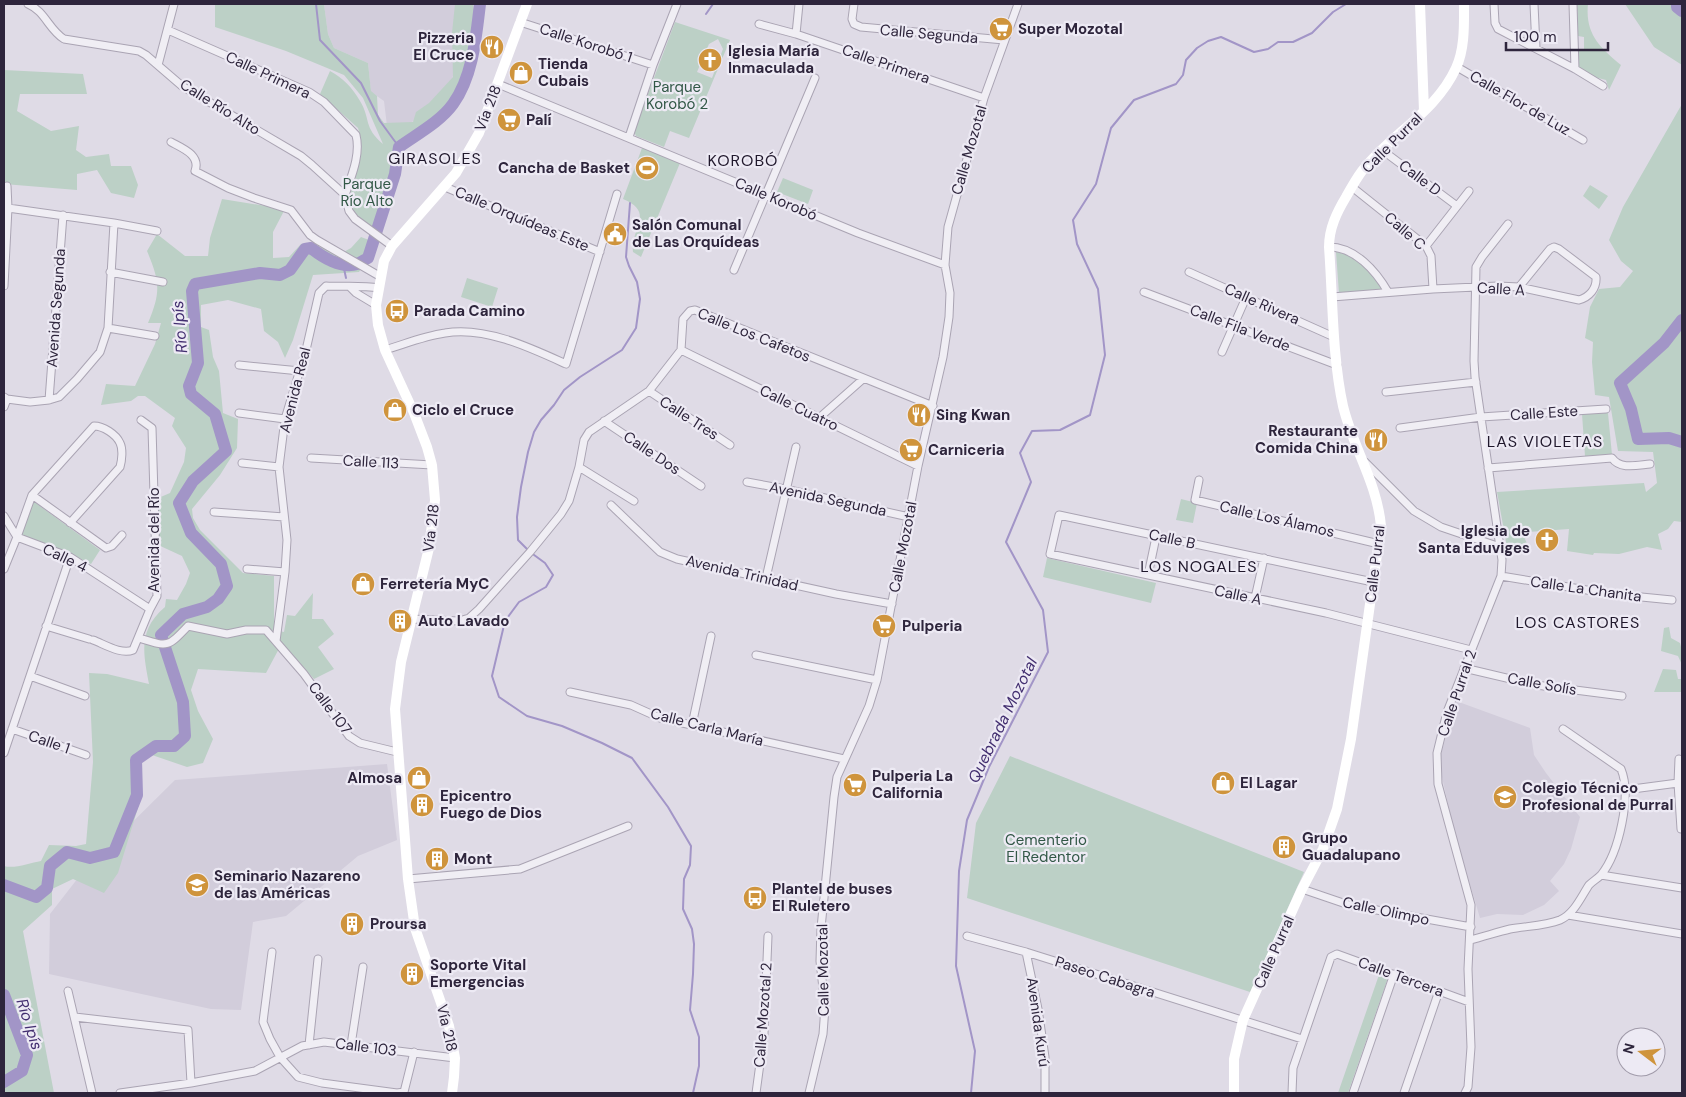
<svg xmlns="http://www.w3.org/2000/svg" width="1686" height="1097" font-family="'DM Sans',sans-serif">
<style>
.built{fill:#d2cddb}
.green{fill:#bcd0c6;fill-rule:evenodd}
.lines{fill:none;stroke-linecap:round;stroke-linejoin:round}
.stream{stroke:#a295c7;stroke-width:2}
.river{stroke:#a295c7;stroke-width:12}
.street-casing{stroke:#aaa4b3;stroke-width:9}
.street{stroke:#f0eef4;stroke-width:7}
.secondary{stroke:#fff;stroke-width:10}
.labels{text-anchor:middle;stroke-width:4.5;stroke-linejoin:round;paint-order:stroke}
.poi-label{font-size:15px;font-weight:bold;fill:#2e253c;stroke:#edeaf4;text-anchor:start}
.street-label{font-size:15px;fill:#2e253c;stroke:#edeaf4}
.park-label{font-size:15px;fill:#325847;stroke:#edeaf4}
.neighbourhood-label{font-size:16px;letter-spacing:1px;fill:#20182c;stroke:#edeaf4}
.water-label{font-size:16px;font-style:italic;fill:#432f70;stroke:#edeaf4}
</style>
<rect width="100%" height="100%" fill="#dfdbe6"/>
<path class="built" d="M324 4H467L449 96 405 127 387 126 384 101 371 92 368 63 334 48 328 34Z
M1456 701 1530 728 1534 755 1546 773 1580 817 1571 849 1564 864 1550 881 1559 891 1544 905 1523 915 1497 914 1480 918 1453 827 1442 777 1441 754Z
M387 764 397 840 358 856 286 916 253 922 241 1010 211 1009 49 974 50 914 85 869 175 780Z"/>
<path class="green" d="M215 4H324L328 34 334 48 368 63 371 91 377 96 378 115 384 123 413 122 416 112 429 103 453 77 452 33 455 4H473L477 29 466 81 453 104 435 122 416 132 401 151 399 169 384 212 381 232 375 227 374 229C368 224 357 218 353 211 344 197 359 169 361 154 362 146 361 136 358 128L320 94 330 71C343 78 352 87 360 101 371 119 363 127 383 144L363 98 344 75 286 51 215 27Z
M1577 4H1588C1585 33 1599 47 1621 65L1609 90 1606 80 1594 77 1579 69 1578 50 1584 49V37L1578 36Z
M1625 4H1682V65L1654 47Z
M675 22 730 40 689 138 670 131 664 147 636 136 634 131ZM718 39 723 49 712 78 697 72 709 44Z
M4 70 83 74 87 94H20L17 111 51 131 79 126 76 150 86 157 109 154 111 166H131L138 185 134 198 111 193 97 170 77 174V190L4 184Z
M1682 104V522L1674 521 1668 529 1658 534 1662 550 1647 547 1619 554 1594 553 1593 555 1567 551 1569 529 1528 532 1525 539 1528 546 1507 547 1497 492 1644 483 1646 492 1657 483 1653 452 1618 451 1609 397 1595 395 1592 362 1593 342 1585 338 1590 307 1599 289 1620 287 1633 271 1621 261 1609 240 1623 207Z
M642 148 680 163 641 257 633 252C630 228 656 213 623 199Z
M783 178 813 190 808 204 777 192Z
M1590 185 1608 196 1599 209 1583 196Z
M222 199 285 209 273 232V258L289 257 301 244 309 243 340 254 351 248 361 237 377 243 359 272 313 275 293 340 285 358 278 342 264 331 261 309 228 300 201 305V327L209 330 213 357 219 371 223 413 238 419 237 448 220 475 192 509 193 518 200 530 243 573 274 576V630L284 632 287 615 295 616 313 593 312 619H323L334 634 318 647 334 669 314 679 282 643 266 673 198 669 191 690 198 711 213 739 203 763 187 767 152 755 140 761V801L118 873 104 893 73 879 52 889V905L23 931 54 1093H4V866C14 869 30 863 41 861L49 845 76 846 86 844 93 762 89 673 107 674 149 684C143 652 138 630 165 607L166 599 177 600 186 584 190 573 182 556 156 544V499L170 493 184 462 186 448 172 426 175 418 145 396H138L131 401 101 405 106 384 135 386 155 344 161 323H148C161 292 160 282 147 251L157 234 185 256H208L210 238Z
M1336 252C1353 254 1376 274 1382 289L1339 293Z
M467 278 498 288 492 307 461 297Z
M1608 413 1612 455 1585 456 1582 414Z
M1181 499 1197 503 1193 523 1176 520Z
M33 501 100 550 91 564 63 550 21 535Z
M1047 558 1156 583 1151 603 1043 577Z
M1669 627 1671 638 1680 643 1682 651V665L1678 656 1661 651 1664 628Z
M1663 669 1676 670 1678 679H1682V692H1654Z
M1010 756 1304 872 1250 992 967 898 976 823Z
M1380 972 1389 975 1348 1093H1338Z"/>
<g class="lines">
<path class="stream" d="M316 4 320 40 361 83 380 121 399 147
M706 14 713 4
M630 203 626 257 629 266 637 282 640 299 636 328 622 350 580 377 564 390 554 405 541 420 534 432 528 452 521 487 517 517 518 540 530 552 545 563 553 575 546 587 519 602 505 621 492 676 499 697 527 716 562 726 602 743 632 758 668 807 691 846 690 865 684 879 683 909 692 929 694 944 693 974 690 1010 699 1037V1066L693 1093
M343 264 346 278
M971 1093 975 1051 956 966 959 871 967 820 989 767 1048 652 1043 610 1006 542 1031 482 1020 453 1032 431 1060 430 1090 415 1105 355 1098 289 1077 244 1073 220 1096 184 1111 128 1134 100 1176 84 1183 75 1186 60 1197 48 1208 41 1221 37 1254 52 1268 49 1278 42H1293L1312 33 1333 12 1346 4"/>
<path class="river" d="M1677 4V7L1682 11
M1682 320 1664 343 1620 383 1631 409 1638 439 1669 438 1682 442
M4 885 36 897 47 888 50 866 67 852 90 858 114 852 137 795 136 760 156 746H174L185 736 183 702 161 635 183 614 207 607 218 599 227 586 221 564 191 533 179 503 193 481 226 451 215 414 191 394 189 386 198 363 192 291 195 284 260 273 280 275 290 270 305 249 311 248C322 257 341 269 357 264 360 263 364 260 368 258L395 174 399 147C417 134 440 122 453 104 473 76 476 37 480 4
M4 995 27 1055 22 1071 4 1082"/>
<g class="street-casing">
<path id="street" d="M28 4C45 11 49 30 64 39L139 51 146 55 182 86 301 156 312 165 345 195 349 211 355 219 392 246
M854 4 852 19 854 24 861 27 1004 40
M1494 4 1495 23 1498 29 1575 69 1603 86
M1534 4 1536 48
M1573 4 1575 69
M520 22 653 65
M759 24 796 34 984 98
M168 30 309 92 324 102 356 135C361 155 351 177 345 195
M796 34 799 4
M158 65 174 4
M1457 67 1583 140
M498 84 858 233 945 265
M629 137 653 65 677 4
M171 142C182 148 201 155 195 171L228 188 254 198 291 210 310 235 317 240 381 277
M1382 150 1457 206
M445 187 600 252
M1352 187 1426 246 1431 256 1433 289
M8 208 114 223 157 231
M1426 246 1469 191
M1329 247C1355 247 1376 271 1388 292
M734 270 815 78
M110 272 163 282
M1189 272 1334 337
M4 286 8 208 7 186
M350 287 356 293 376 305
M1144 292 1337 365
M1332 297 1433 289 1498 286 1519 287 1579 300C1589 297 1597 289 1596 277L1559 249 1554 247 1550 249 1519 287
M108 328 155 336
M385 350C405 344 424 336 445 333 485 326 531 348 566 364L617 194
M681 350 918 466
M1222 352 1244 302
M239 365 300 371
M649 391 730 445
M1386 392 1476 382
M4 397 7 399 30 402 49 400 59 397 77 379 100 352 108 328 114 223
M49 400 63 215
M4 407 7 399
M239 413 285 419
M819 418 863 379
M604 421 701 486
M1400 428 1481 417 1606 409
M311 458 432 465
M1365 462 1414 511 1441 527 1500 547 1502 560 1501 576 1447 712 1437 753 1438 784 1471 905 1468 969 1471 1047 1468 1087 1465 1093
M242 463 279 467
M579 467 634 501
M1488 468 1612 458C1620 470 1638 465 1650 464
M1199 480 1195 500 1379 544
M747 482 785 489 909 517
M32 495 106 548 112 546 122 535
M611 505 660 552 677 559 836 594 892 604
M214 512 284 517
M4 516 17 537 4 569
M70 523 120 467C122 460 123 449 120 443 116 434 103 426 94 426L32 495 17 537 70 557 150 609
M1500 547 1475 377 1474 361 1476 267 1482 257 1508 224
M247 569 285 572
M1148 575 1156 537
M1501 576 1611 594 1672 600
M766 578 796 447
M1373 582 1059 515 1050 554 1326 613 1471 650
M1255 598 1264 558
M411 619 459 621 469 618 479 609 530 552 561 514 569 501 579 467 584 440 589 432 649 391 681 350 683 319 690 311 695 310 933 406
M46 626 89 639
M139 638C168 647 167 648 188 626L227 634 246 630H266L304 674 349 736 360 743 397 752
M93 640C104 644 121 655 133 650L150 609 157 596 152 428 141 420
M276 641 285 572 287 540 279 467 285 419 306 350 319 293 326 286C344 287 361 285 379 288
M756 655 877 680
M1464 668 1536 685 1622 696
M30 676 85 696
M570 692 631 705 660 718 844 759
M692 725 711 636
M12 729 86 755
M4 753 70 557
M1678 783 1679 759
M1625 790 1678 783 1681 829
M1601 875 1682 888
M408 879 520 869 628 826
M1302 889 1349 905 1471 927
M1568 915 1682 934
M967 936 1026 952 1302 1039
M1470 940C1483 937 1497 932 1510 929 1526 926 1545 926 1560 920 1574 914 1581 897 1589 885 1593 881 1597 879 1601 875 1619 853 1632 795 1621 769L1563 729
M272 952 263 1022 270 1039 280 1057 298 1077 322 1083 397 1093 404 1092 414 1052
M1026 952 1038 1009 1045 1057V1093
M68 991 92 1093
M75 1017 188 1030 191 1083
M309 1045 318 959
M351 1045 363 967
M120 1093 191 1083 255 1071 302 1046 324 1042 455 1058
M756 1093 764 1034 768 936
M809 1093 823 1034 825 1007 820 961 821 928 834 797 837 777 869 706 877 680 918 466 943 357 949 317 950 293 945 265 948 227 984 98 1018 4
M1292 1093 1293 1068 1331 957 1337 954 1469 1002
M1353 1093 1394 974
M1404 1093 1439 991"/>
</g>
<use href="#street" class="street"/>
<path class="secondary" d="M1420 4 1424 111
M452 1093 454 1077 455 1058 449 1026 415 928 408 879 395 709 401 662 429 548 435 500 432 465 427 447 414 413 385 350 378 325 376 305 384 261 392 246 456 173 479 133 527 4
M1234 1093V1059L1243 1020 1302 889 1323 849 1337 809 1351 739 1381 526C1377 482 1353 448 1343 406 1332 355 1333 300 1329 247 1329 228 1337 212 1346 197 1351 188 1356 179 1362 171 1391 134 1436 112 1456 68 1465 49 1464 24 1464 4"/>
</g>
<defs>
<g id="supermarket-disc" transform="scale(1.25)"><circle r="9.5" fill="#cf943c" stroke="#edeaf4"/><path d="M-6-5.5h2.5l.6 2H6L4.5 2H-2.5L-4.4-4H-6ZM-1.5 3.2a1.3 1.3 0 1 0 .1 0ZM3 3.2a1.3 1.3 0 1 0 .1 0Z" fill="#fff"/></g>
<g id="restaurant-disc" transform="scale(1.25)"><circle r="9.5" fill="#cf943c" stroke="#edeaf4"/><path d="M-5-6h1v4h1v-4h1v4h1v-4h1v5L-1.5 .5V6h-2V.5L-5-1ZM5-6V6H3V1.5H1.5Q1.5-4 5-6Z" fill="#fff"/></g>
<g id="church-disc" transform="scale(1.25)"><circle r="9.5" fill="#cf943c" stroke="#edeaf4"/><path d="M-1.2-6h2.4v3.5h3.3v2.4h-3.3V6h-2.4V-.1h-3.3v-2.4h3.3Z" fill="#fff"/></g>
<g id="shop-disc" transform="scale(1.25)"><circle r="9.5" fill="#cf943c" stroke="#edeaf4"/><path d="M-5-2.5h2.3a2.7 3.5 0 0 1 5.4 0H5L5.5 6h-11ZM-1.5-2.5h3a1.5 2.3 0 0 0-3 0Z" fill="#fff"/></g>
<g id="stadium-disc" transform="scale(1.25)"><circle r="9.5" fill="#cf943c" stroke="#edeaf4"/><path d="M0-5a6.5 5 0 1 0 0 10a6.5 5 0 1 0 0-10ZM-3.5-1.8h7v3.6h-7Z" fill="#fff"/></g>
<g id="civic-disc" transform="scale(1.25)"><circle r="9.5" fill="#cf943c" stroke="#edeaf4"/><path d="M-.6-6.5H3V-4.5H.6V-3L4-1V1h2V6H-6V1h2V-1L-.6-3ZM-1.2 2.5V6h2.4V2.5Z" fill="#fff"/></g>
<g id="bus-disc" transform="scale(1.25)"><circle r="9.5" fill="#cf943c" stroke="#edeaf4"/><path d="M-5-6H5V4H4V6H2V4H-2V6H-4V4H-5ZM-3.5-4V0h7V-4ZM-3.5 1.2v1.5H-2V1.2ZM2 1.2v1.5H3.5V1.2Z" fill="#fff"/></g>
<g id="building-disc" transform="scale(1.25)"><circle r="9.5" fill="#cf943c" stroke="#edeaf4"/><path d="M-4-6H4V6H1V3H-1V6H-4ZM-2.5-4.3h1.7v1.8h-1.7ZM.8-4.3h1.7v1.8H.8ZM-2.5-1h1.7V.8h-1.7ZM.8-1h1.7V.8H.8Z" fill="#fff"/></g>
<g id="school-disc" transform="scale(1.25)"><circle r="9.5" fill="#cf943c" stroke="#edeaf4"/><path d="M0-5L7-2L0 1L-7-2ZM-4 1L0 2.5L4 1V4Q0 6-4 4Z" fill="#fff"/></g>
<g id="university-disc" transform="scale(1.25)"><circle r="9.5" fill="#cf943c" stroke="#edeaf4"/><path d="M0-5L7-2L0 1L-7-2ZM-4 1L0 2.5L4 1V4Q0 6-4 4Z" fill="#fff"/></g>
</defs>
<g fill-rule="evenodd">
<use href="#supermarket-disc" x="1001" y="29"/>
<use href="#restaurant-disc" x="492" y="47"/>
<use href="#church-disc" x="710" y="60"/>
<use href="#shop-disc" x="521" y="73"/>
<use href="#supermarket-disc" x="509" y="120"/>
<use href="#stadium-disc" x="647" y="168"/>
<use href="#civic-disc" x="615" y="234"/>
<use href="#bus-disc" x="397" y="311"/>
<use href="#shop-disc" x="395" y="410"/>
<use href="#restaurant-disc" x="919" y="415"/>
<use href="#restaurant-disc" x="1376" y="440"/>
<use href="#supermarket-disc" x="911" y="450"/>
<use href="#church-disc" x="1547" y="540"/>
<use href="#shop-disc" x="363" y="584"/>
<use href="#building-disc" x="400" y="621"/>
<use href="#supermarket-disc" x="884" y="626"/>
<use href="#shop-disc" x="419" y="778"/>
<use href="#shop-disc" x="1223" y="783"/>
<use href="#supermarket-disc" x="855" y="785"/>
<use href="#school-disc" x="1505" y="797"/>
<use href="#building-disc" x="422" y="805"/>
<use href="#building-disc" x="1284" y="847"/>
<use href="#building-disc" x="437" y="859"/>
<use href="#university-disc" x="197" y="885"/>
<use href="#bus-disc" x="755" y="898"/>
<use href="#building-disc" x="352" y="924"/>
<use href="#building-disc" x="412" y="974"/>
</g>
<g class="labels">
<g class="poi-label">
<text x="1018" y="34">Super Mozotal</text>
<text x="474" y="43" text-anchor="end">Pizzeria<tspan x="474" dy="17">El Cruce</tspan></text>
<text x="728" y="56">Iglesia María<tspan x="728" dy="17">Inmaculada</tspan></text>
<text x="538" y="69">Tienda<tspan x="538" dy="17">Cubais</tspan></text>
<text x="526" y="125">Palí</text>
<text x="630" y="173" text-anchor="end">Cancha de Basket</text>
<text x="632" y="230">Salón Comunal<tspan x="632" dy="17">de Las Orquídeas</tspan></text>
<text x="414" y="316">Parada Camino</text>
<text x="412" y="415">Ciclo el Cruce</text>
<text x="936" y="420">Sing Kwan</text>
<text x="1358" y="436" text-anchor="end">Restaurante<tspan x="1358" dy="17">Comida China</tspan></text>
<text x="928" y="455">Carniceria</text>
<text x="1530" y="536" text-anchor="end">Iglesia de<tspan x="1530" dy="17">Santa Eduviges</tspan></text>
<text x="380" y="589">Ferretería MyC</text>
<text x="418" y="626">Auto Lavado</text>
<text x="902" y="631">Pulperia</text>
<text x="872" y="781">Pulperia La<tspan x="872" dy="17">California</tspan></text>
<text x="402" y="783" text-anchor="end">Almosa</text>
<text x="1240" y="788">El Lagar</text>
<text x="1522" y="793">Colegio Técnico<tspan x="1522" dy="17">Profesional de Purral</tspan></text>
<text x="440" y="801">Epicentro<tspan x="440" dy="17">Fuego de Dios</tspan></text>
<text x="1302" y="843">Grupo<tspan x="1302" dy="17">Guadalupano</tspan></text>
<text x="454" y="864">Mont</text>
<text x="214" y="881">Seminario Nazareno<tspan x="214" dy="17">de las Américas</tspan></text>
<text x="772" y="894">Plantel de buses<tspan x="772" dy="17">El Ruletero</tspan></text>
<text x="370" y="929">Proursa</text>
<text x="430" y="970">Soporte Vital<tspan x="430" dy="17">Emergencias</tspan></text>
</g>
<g class="street-label">
<text transform="translate(929 34) rotate(5)" y="5">Calle Segunda</text>
<text transform="translate(586 43) rotate(18)" y="5">Calle Korobó 1</text>
<text transform="translate(886 64) rotate(19)" y="5">Calle Primera</text>
<text transform="translate(268 75) rotate(25)" y="5">Calle Primera</text>
<text transform="translate(1520 103) rotate(30)" y="5">Calle Flor de Luz</text>
<text transform="translate(220 107) rotate(32)" y="5">Calle Río Alto</text>
<text transform="translate(488 108) rotate(-69)" y="5">Vía 218</text>
<text transform="translate(1392 143) rotate(-45)" y="5">Calle Purral</text>
<text transform="translate(969 150) rotate(-74)" y="5">Calle Mozotal</text>
<text transform="translate(1420 178) rotate(37)" y="5">Calle D</text>
<text transform="translate(776 199) rotate(23)" y="5">Calle Korobó</text>
<text transform="translate(522 219) rotate(23)" y="5">Calle Orquídeas Este</text>
<text transform="translate(1405 231) rotate(41)" y="5">Calle C</text>
<text transform="translate(1501 289) rotate(3)" y="5">Calle A</text>
<text transform="translate(1262 304) rotate(24)" y="5">Calle Rivera</text>
<text transform="translate(56 308) rotate(-86)" y="5">Avenida Segunda</text>
<text transform="translate(1240 328) rotate(21)" y="5">Calle Fila Verde</text>
<text transform="translate(754 335) rotate(22)" y="5">Calle Los Cafetos</text>
<text transform="translate(295 390) rotate(-76)" y="5">Avenida Real</text>
<text transform="translate(799 408) rotate(26)" y="5">Calle Cuatro</text>
<text transform="translate(1544 413) rotate(-4)" y="5">Calle Este</text>
<text transform="translate(689 418) rotate(33)" y="5">Calle Tres</text>
<text transform="translate(652 453) rotate(34)" y="5">Calle Dos</text>
<text transform="translate(371 462) rotate(3)" y="5">Calle 113</text>
<text transform="translate(828 499) rotate(12)" y="5">Avenida Segunda</text>
<text transform="translate(1277 519) rotate(13)" y="5">Calle Los Álamos</text>
<text transform="translate(431 528) rotate(-83)" y="5">Vía 218</text>
<text transform="translate(1172 539) rotate(12)" y="5">Calle B</text>
<text transform="translate(154 540) rotate(-90)" y="5">Avenida del Río</text>
<text transform="translate(903 547) rotate(-79)" y="5">Calle Mozotal</text>
<text transform="translate(65 558) rotate(25)" y="5">Calle 4</text>
<text transform="translate(1375 564) rotate(-83)" y="5">Calle Purral</text>
<text transform="translate(742 573) rotate(13)" y="5">Avenida Trinidad</text>
<text transform="translate(1586 589) rotate(8)" y="5">Calle La Chanita</text>
<text transform="translate(1238 595) rotate(12)" y="5">Calle A</text>
<text transform="translate(1542 684) rotate(10)" y="5">Calle Solís</text>
<text transform="translate(1457 693) rotate(-71)" y="5">Calle Purral 2</text>
<text transform="translate(330 708) rotate(53)" y="5">Calle 107</text>
<text transform="translate(707 727) rotate(14)" y="5">Calle Carla María</text>
<text transform="translate(49 742) rotate(19)" y="5">Calle 1</text>
<text transform="translate(1386 911) rotate(12)" y="5">Calle Olimpo</text>
<text transform="translate(1274 952) rotate(-66)" y="5">Calle Purral</text>
<text transform="translate(823 970) rotate(-91)" y="5">Calle Mozotal</text>
<text transform="translate(1105 977) rotate(18)" y="5">Paseo Cabagra</text>
<text transform="translate(1401 977) rotate(20)" y="5">Calle Tercera</text>
<text transform="translate(763 1015) rotate(-86)" y="5">Calle Mozotal 2</text>
<text transform="translate(1038 1022) rotate(82)" y="5">Avenida Kurú</text>
<text transform="translate(447 1028) rotate(77)" y="5">Vía 218</text>
<text transform="translate(366 1047) rotate(7)" y="5">Calle 103</text>
</g>
<g class="park-label">
<text x="677" y="92">Parque<tspan x="677" dy="17">Korobó 2</tspan></text>
<text x="367" y="189">Parque<tspan x="367" dy="17">Río Alto</tspan></text>
<text x="1046" y="845">Cementerio<tspan x="1046" dy="17">El Redentor</tspan></text>
</g>
<g class="neighbourhood-label">
<text x="435" y="164">GIRASOLES</text>
<text x="743" y="166">KOROBÓ</text>
<text x="1545" y="447">LAS VIOLETAS</text>
<text x="1199" y="572">LOS NOGALES</text>
<text x="1578" y="628">LOS CASTORES</text>
</g>
<g class="water-label">
<text transform="translate(179 327) rotate(-95)" y="6">Río Ipís</text>
<text transform="translate(1002 720) rotate(-64)" y="6">Quebrada Mozotal</text>
<text transform="translate(30 1024) rotate(72)" y="6">Río Ipís</text>
</g>
</g>
<rect width="1686" height="1097" fill="none" stroke="#2e253c" stroke-width="10"/>
<g transform="translate(1641 1052) rotate(286)"><circle r="24" fill="#edeaf4" stroke="#a19baa"/>
<path d="M0-4L9 19L0 12L-9 19Z" fill="#cf943c"/>
<text y="-8" font-size="14" font-weight="bold" text-anchor="middle" fill="#2e253c">N</text>
</g>
<path d="M1506 42v8h102v-8" fill="none" stroke="#2e253c" stroke-width="2.5"/>
<text x="1514" y="42" font-size="15" fill="#2e253c" stroke="#edeaf4" stroke-width="4" paint-order="stroke">100 m</text>
</svg>
